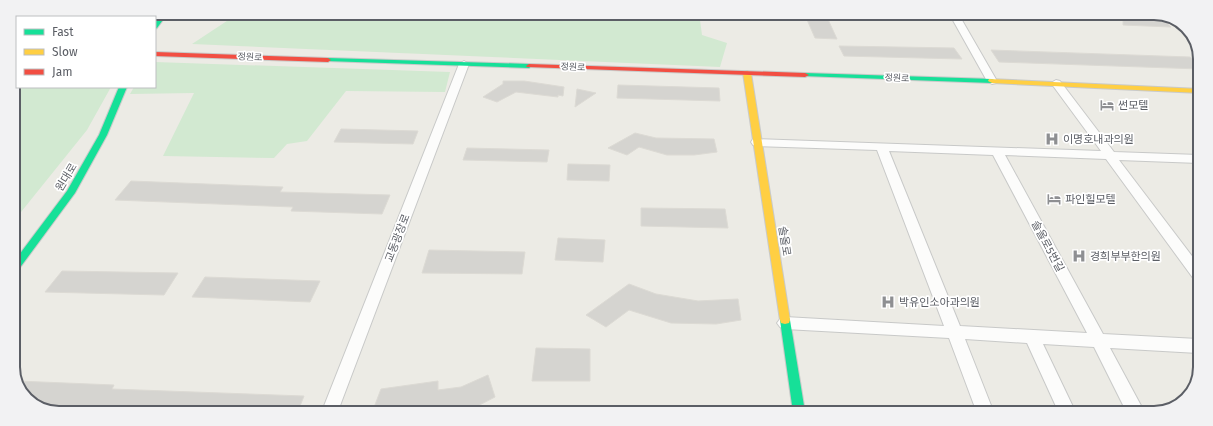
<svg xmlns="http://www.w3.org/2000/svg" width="1213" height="426" font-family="'Fira Sans','Noto Sans KR',sans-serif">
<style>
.green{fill:#d2e9d1}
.building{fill:#d5d4d0;stroke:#dcdad4}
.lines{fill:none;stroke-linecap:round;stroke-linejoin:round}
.street-casing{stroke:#c8c9c8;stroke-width:2}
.fast-casing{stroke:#c9cac9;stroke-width:2}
.slow-casing{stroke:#c9cac9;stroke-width:2}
.jam-casing{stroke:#c9cac9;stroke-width:2}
.street{fill:#fcfcfb;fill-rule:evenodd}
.fast{fill:#16e098;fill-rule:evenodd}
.slow{fill:#ffcf43;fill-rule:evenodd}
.jam{fill:#f24e42;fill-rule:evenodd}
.labels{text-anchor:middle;stroke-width:3.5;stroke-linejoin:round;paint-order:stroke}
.far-street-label{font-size:9px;fill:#5b5e65;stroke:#fff}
.poi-label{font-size:11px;fill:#5b5e65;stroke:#fff;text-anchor:start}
.street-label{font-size:11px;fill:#5b5e65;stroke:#fff}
.rim{fill:none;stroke:#5b5e65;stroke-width:2}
</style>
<rect width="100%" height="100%" fill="#ecebe5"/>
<path class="green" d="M59 13H150L148 17H49Z
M239 13 714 14 700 20 702 35 727 43 720 67 192 44Z
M17 47V87H111L87 130 13 222V56Z
M155 62 450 72 445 92 346 91 307 141 287 144 274 158 163 156 194 93 130 94 134 87H155Z"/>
<path class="building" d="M805 15H826L837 39 815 38Z
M1123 15H1159L1171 27 1123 25Z
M839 46 954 48 962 59 844 56Z
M991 50 1190 57 1200 66V69L999 62Z
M503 81H524L564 87 563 96 558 95V97L516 92 497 102 483 97 503 84Z
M618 85 719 88 720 101 617 98Z
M577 89 596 93 575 107Z
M341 129 418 131 413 144 334 142Z
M635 133 656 138 714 139 717 152 694 155H667L639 147 627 155 608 148Z
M467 148 549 150 547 162 463 160Z
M568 164 610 165 609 181 567 180Z
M131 181 283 187 280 192 390 195 382 214 291 211 293 207 115 200Z
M641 208 725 209 728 228 641 226Z
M558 238 605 240 603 262 555 260Z
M429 250 525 252 522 274 422 273Z
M62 271 178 273 164 295 45 292Z
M205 277 320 281 310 302 192 297Z
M629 284 656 294 698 301 738 299 741 320 716 324 671 323 629 310 606 327 586 315Z
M536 348 590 349V381H532Z
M488 375 495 397 466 412 435 411V406L421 411H383L373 410 381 389 438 381V390L461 387Z
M17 381 114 385 112 389 304 396 298 411H87L41 409 23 395Z"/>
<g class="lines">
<g class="street-casing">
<path id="street" d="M950 15H959L997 81 996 83 992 84 987 81Z
M464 61 469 64 338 411H322L459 64Z
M1056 80 1060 81 1114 152 1199 155V163L1119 160 1198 264V279L1193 278 1106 159 1005 155 1103 334 1198 339V353L1110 348 1145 413H1127L1094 347 1043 344 1076 413H1059L1027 343 965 339 994 413H977L949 338 785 329 780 327 777 323 780 319 785 317 944 326 877 150 757 146 753 145 751 142 753 139 1101 151 1051 83ZM889 151 993 155 1087 333 960 326Z"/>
</g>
<g class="fast-casing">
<path id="fast" d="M162 13H168L157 28 155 29V23Z
M328 58 529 64 532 66 529 68 326 61 325 60Z
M805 73 992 79 996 81 992 83 803 76 801 75Z
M119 87H127L107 135 75 193 16 273 13 274V263L67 191 99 135Z
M785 316 789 317 790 320 805 412H793L780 320 781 317Z"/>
</g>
<g class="slow-casing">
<path id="slow" d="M747 71 751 73 790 320 789 323 785 324 781 323 780 320 743 73Z
M989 79 1200 89V93L992 83 988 81Z"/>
</g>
<g class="jam-casing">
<path id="jam" d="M155 52 328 58 331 60 328 62 155 56Z
M529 64 805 73 809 75 805 77 527 67 526 66Z"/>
</g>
<use href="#street" class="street"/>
<use href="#fast" class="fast"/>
<use href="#slow" class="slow"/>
<use href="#jam" class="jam"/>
</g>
<defs>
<g id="hotel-bare" transform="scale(1.08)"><path d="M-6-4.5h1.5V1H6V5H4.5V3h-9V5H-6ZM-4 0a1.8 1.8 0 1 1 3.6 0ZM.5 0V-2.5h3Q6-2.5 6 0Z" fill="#8e8f92" stroke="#fff" stroke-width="2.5" paint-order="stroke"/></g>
<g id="hospital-bare" transform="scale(1.08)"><path d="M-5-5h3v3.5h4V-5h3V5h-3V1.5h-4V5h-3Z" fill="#8e8f92" stroke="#fff" stroke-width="2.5" paint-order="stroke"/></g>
</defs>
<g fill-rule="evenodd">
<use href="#hotel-bare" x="1107" y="105"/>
<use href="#hospital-bare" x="1052" y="139"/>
<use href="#hotel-bare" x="1054" y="199"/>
<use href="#hospital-bare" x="1079" y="256"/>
<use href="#hospital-bare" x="888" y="302"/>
</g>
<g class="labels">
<g class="far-street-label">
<text transform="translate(250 57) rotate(2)" y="3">정원로</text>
<text transform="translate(573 67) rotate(2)" y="3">정원로</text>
<text transform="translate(897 78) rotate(2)" y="3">정원로</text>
</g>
<g class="poi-label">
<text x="1118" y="109">썬모텔</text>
<text x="1063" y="143">이명호내과의원</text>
<text x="1065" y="203">파인힐모텔</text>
<text x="1090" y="260">경희부부한의원</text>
<text x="899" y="306">박유인소아과의원</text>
</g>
<g class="street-label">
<text transform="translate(66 177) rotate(-59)" y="4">원대로</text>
<text transform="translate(397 238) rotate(-69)" y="4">교동광장로</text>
<text transform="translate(785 241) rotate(81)" y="4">솔올로</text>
<text transform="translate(1048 246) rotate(62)" y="4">솔올로5번길</text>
</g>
</g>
<path d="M0 0H1213V426H0ZM59 20H1154A39 39 0 0 1 1193 59V367A39 39 0 0 1 1154 406H59A39 39 0 0 1 20 367V59A39 39 0 0 1 59 20Z" fill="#f2f2f3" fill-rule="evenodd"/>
<path class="rim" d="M59 20H1154A39 39 0 0 1 1193 59V367A39 39 0 0 1 1154 406H59A39 39 0 0 1 20 367V59A39 39 0 0 1 59 20Z"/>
<rect x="16" y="16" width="140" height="72" fill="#ffffff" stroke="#bdbfc1"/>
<rect x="24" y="29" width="20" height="6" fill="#16e098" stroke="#bdbfc1"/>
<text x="52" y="36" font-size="12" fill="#5b5e65">Fast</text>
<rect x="24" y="49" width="20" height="6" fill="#ffcf43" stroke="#bdbfc1"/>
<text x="52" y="56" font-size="12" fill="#5b5e65">Slow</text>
<rect x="24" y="69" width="20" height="6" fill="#f24e42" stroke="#bdbfc1"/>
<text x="52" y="76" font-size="12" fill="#5b5e65">Jam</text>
</svg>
